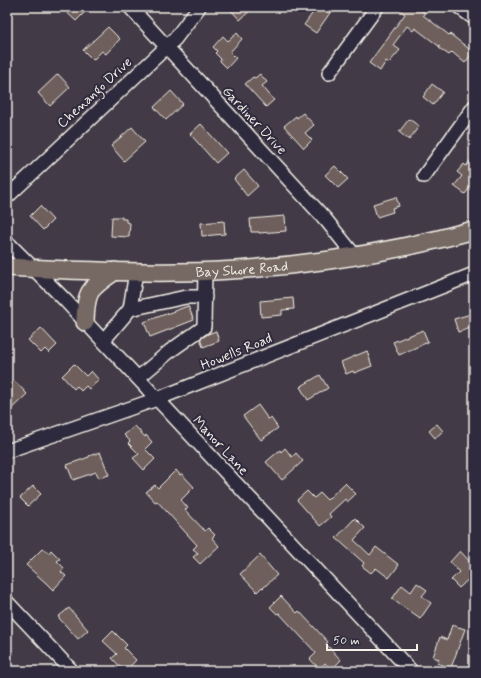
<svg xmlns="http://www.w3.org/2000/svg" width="481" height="678" font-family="Mynerve,sans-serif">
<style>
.building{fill:#6e5f5b;stroke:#f4f1e8}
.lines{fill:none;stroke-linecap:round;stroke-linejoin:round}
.minor-casing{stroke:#f4f1e8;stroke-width:16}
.major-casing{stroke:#f4f1e8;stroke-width:20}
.minor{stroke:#2f2a3d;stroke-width:13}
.major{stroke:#766964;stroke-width:17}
.labels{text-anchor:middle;stroke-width:4;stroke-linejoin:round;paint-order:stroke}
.street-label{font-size:14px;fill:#f4f1e8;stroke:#2f2a3d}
</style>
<rect width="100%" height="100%" fill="#423a46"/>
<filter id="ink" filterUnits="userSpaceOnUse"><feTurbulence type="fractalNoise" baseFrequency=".025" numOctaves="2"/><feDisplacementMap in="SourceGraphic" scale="8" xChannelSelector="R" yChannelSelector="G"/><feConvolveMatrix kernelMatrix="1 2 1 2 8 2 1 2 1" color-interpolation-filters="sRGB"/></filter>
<g filter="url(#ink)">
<path class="building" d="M61 7H80L85 12 76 21Z
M228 7H254L240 20Z
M317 7H334L316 33 304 25Z
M396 7H417L425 13 423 15 449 35 450 34 473 52 465 63 452 52 449 55 439 48 440 47 415 28 413 31 407 26 393 45 400 50 389 63 386 61 380 71 369 63 405 14Z
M108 27 120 39 106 54 102 51 93 60 83 50Z
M237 33 242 39 230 52 236 58 227 68 220 61 221 59 215 53 217 51 213 47 223 36 228 41Z
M58 74 70 87 50 106 38 93Z
M260 74 267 82 262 86 274 100 266 107 245 84 253 77 255 78Z
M432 84 443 92 433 105 423 97Z
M171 91 183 104 166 120 154 107Z
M303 113 314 125 305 133 312 140 304 148 284 126 296 116 297 118Z
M409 119 419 126 409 140 399 132Z
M201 124 227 153 216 163 190 134Z
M132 127 145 142 124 161 111 146Z
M474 156V182L465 194 454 186 462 176 457 172 464 164 466 166Z
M335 166 348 179 338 188 325 175Z
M244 170 258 186 247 196 234 179Z
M396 197 399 206 392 208 393 212 377 217 373 204Z
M40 206 53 220 43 230 30 216Z
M285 216 286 231 259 233V232H251L250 219Z
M112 217H122V219H126V222L130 223 129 237 111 236Z
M224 221 225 234 202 236 201 223Z
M293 298 294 309 282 310V315L261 317 260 301Z
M188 306 194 320 150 337 144 322Z
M474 313V327L458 332 454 319Z
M41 328 57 345 49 353 45 349 41 353 28 340Z
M423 330 428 342 399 355 393 342Z
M216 331 219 341 203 347 200 339 208 334Z
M367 351 372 366 354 373 353 371 346 374 341 362Z
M74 364 86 376 91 371 99 380 89 389 86 386 81 391 77 386 74 389 62 376Z
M320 375 328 388 308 400 300 387Z
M14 380 27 394 7 413V387Z
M258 405 268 419 271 418 278 428 261 440 243 416Z
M437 424 443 431 435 438 429 431Z
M135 426 145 437 146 435 152 442 145 449 155 459 144 470 133 458 139 454 128 443 130 441 124 435Z
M285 448 292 457 296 453 303 461 282 480 266 462 280 450 281 452Z
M100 452 109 475 99 478 96 472 73 480 67 465 89 457V456Z
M176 470 180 475 182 474 194 487 181 500 188 508 185 510 205 531 208 528 215 535 212 538 219 546 200 564 193 557 198 553 193 549 197 545 157 501 155 502 146 492 155 485 158 488Z
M345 483 356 494 347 502 345 499 343 501 329 514 331 517 320 526 297 500 307 491 314 498 320 493 327 500Z
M33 486 41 494 28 506 20 498Z
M355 518 365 528 354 540 370 555 376 547 399 565 389 578 376 568 371 573 362 566 364 563 336 538Z
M43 548 49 553 51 550 60 559 57 561 64 568 61 572 66 576 53 590 46 583 26 565Z
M460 551 474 566V574L459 588 451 580 459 572 450 562Z
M260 555 277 575 263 588 262 587 257 592 240 574Z
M417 583 427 590 422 596 431 603 420 619 392 599 402 585 411 592Z
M281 596 297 613 299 611 328 642 326 644 341 660 331 670 325 663 319 669 310 659 316 653 279 613 277 614 270 607Z
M69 608 88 630 78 639 58 617Z
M452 625 465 629 451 668 437 663 439 659 433 657 440 637 447 640Z
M113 631 127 645 124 648 136 660 126 671H124L112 658 117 654 103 641Z"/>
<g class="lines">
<g class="minor-casing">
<path id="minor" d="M130 7 326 220 355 256
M459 7 474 18
M329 73 377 7
M424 176 474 107
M7 197 175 39 199 7
M7 242 65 300 411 671
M130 309 186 297H205
M103 341 130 309 136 272
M138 378 170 351 204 327 205 271
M7 451 157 399 474 274
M7 602 72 671"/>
</g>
<g class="major-casing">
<g id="major">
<path id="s1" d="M7 267C63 270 120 273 177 272 275 271 380 256 474 230"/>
<path d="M85 322C86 290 89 289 115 271"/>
</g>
</g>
<use href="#minor" class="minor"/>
<use href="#major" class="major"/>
</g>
</g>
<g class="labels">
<g class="street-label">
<text transform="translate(94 92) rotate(-43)" y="5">Chenango Drive</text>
<text transform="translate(255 120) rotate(47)" y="5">Gardiner Drive</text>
<text dy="5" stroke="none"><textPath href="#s1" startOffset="235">Bay Shore Road</textPath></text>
<text transform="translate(236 351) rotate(-22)" y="5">Howells Road</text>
<text transform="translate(221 445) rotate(47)" y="5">Manor Lane</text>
</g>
</g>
<rect width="481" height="678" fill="none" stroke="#2f2a3d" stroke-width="24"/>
<rect x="12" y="12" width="457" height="654" fill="none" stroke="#f4f1e8" stroke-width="1.5" filter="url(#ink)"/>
<path d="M327 644v6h90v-6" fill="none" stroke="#f4f1e8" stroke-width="2"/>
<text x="333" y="644" font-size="12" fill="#f4f1e8" stroke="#2f2a3d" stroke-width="3" paint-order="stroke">50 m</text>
</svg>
